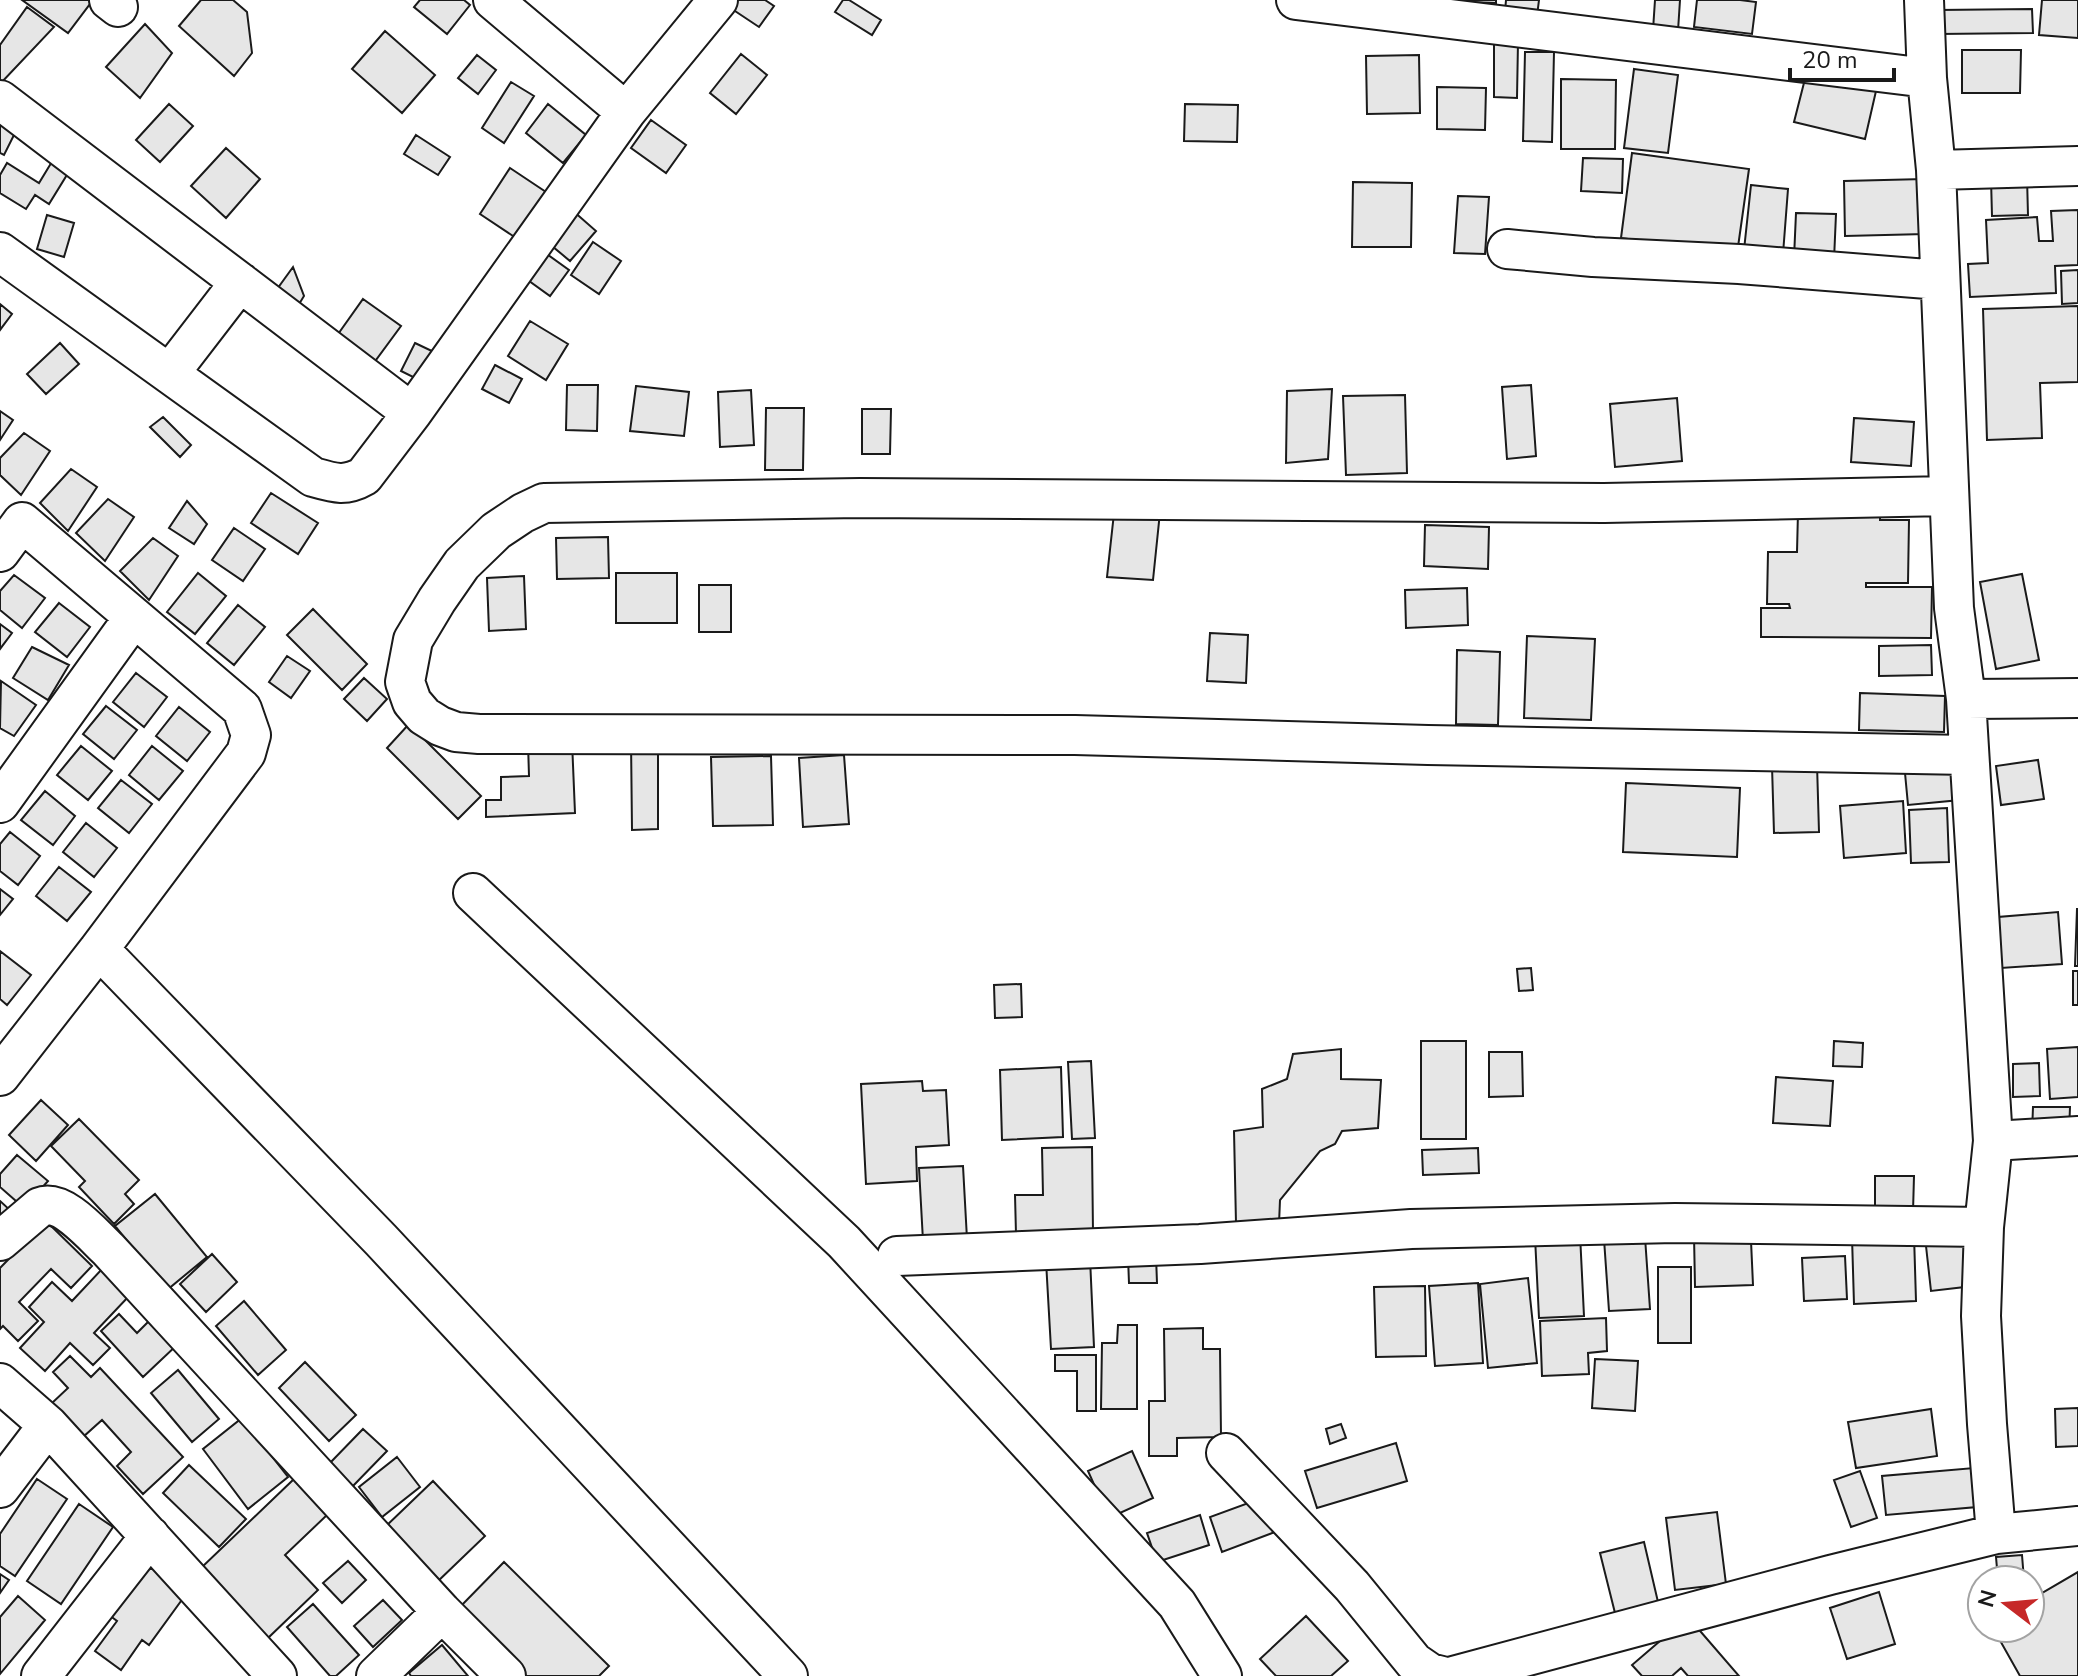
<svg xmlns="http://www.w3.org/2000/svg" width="2078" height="1676" font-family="'Nunito Sans',sans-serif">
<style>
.building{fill:#e6e6e6;stroke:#1a1a1a;stroke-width:2}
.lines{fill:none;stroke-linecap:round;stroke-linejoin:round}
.minor-casing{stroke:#1a1a1a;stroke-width:42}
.minor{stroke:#fff;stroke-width:38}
</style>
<rect width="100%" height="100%" fill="#fff"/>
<path class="building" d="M22 0H93L68 33Z
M201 0H233L247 12 252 53 234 76 179 26Z
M420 0H464L470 5 447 34 414 7Z
M734 0H765L774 6 759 27 729 7Z
M843 0H849L881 20 872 35 835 12Z
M1467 0H1496V3L1467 2Z
M1506 0H1539L1537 16 1505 12Z
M1655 0H1680L1678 31 1653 30Z
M1697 0H1740L1756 2 1752 34 1694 27Z
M2042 0H2078V38L2039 35Z
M27 7 54 27 0 84V45Z
M2032 9 2033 33 1938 34V10Z
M145 24 172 53 140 98 106 67Z
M385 31 435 75 402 113 352 69Z
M1494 42H1518L1517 98 1494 97Z
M1962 50H2021L2020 93H1962Z
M1525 52H1554L1552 142 1523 141Z
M741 54 767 75 736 114 710 93Z
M477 55 496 70 478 94 458 78Z
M1419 55 1420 113 1367 114 1366 56Z
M1634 69 1678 75 1668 153 1624 148Z
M1806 75 1876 91 1865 139 1794 122Z
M1561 79 1616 80 1615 149H1561Z
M511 82 534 96 504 143 482 128Z
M1437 87 1486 88 1485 130 1437 129Z
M169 104 193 126 160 162 136 140Z
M548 104 586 135 563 163 526 133Z
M1185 104 1238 105 1237 142 1184 141Z
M651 120 686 145 666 173 631 148Z
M0 121 17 129 4 155 0 153Z
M416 135 450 157 438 175 404 154Z
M226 148 260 179 226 218 191 186Z
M1632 153 1749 169 1737 254 1621 238Z
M56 155 73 165 49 204 35 195 26 209 0 193V175L7 163 39 183Z
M1583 158 1623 159 1622 193 1581 191Z
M510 168 555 198 525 244 480 214Z
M2027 177 2028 215 1992 216 1991 179Z
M1924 179 1925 234 1845 236 1844 181Z
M1353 182 1412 183 1411 247H1352Z
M1751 185 1788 189 1783 254 1744 250Z
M1458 196 1489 197 1485 254 1454 253Z
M572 210 596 231 570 261 546 241Z
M2078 210V265L2055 266 2056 293 1970 297 1968 264 1988 263 1986 220 2037 217 2039 241H2053L2051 211Z
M1796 213 1836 214 1834 260 1794 258Z
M47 215 74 223 64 257 37 249Z
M593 242 621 261 599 294 571 275Z
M544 252 569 270 550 296 525 278Z
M293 267 304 296 293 314 275 292Z
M2078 270V303L2062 304 2061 271Z
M363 299 401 326 373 364 336 337Z
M0 304 12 314 0 330Z
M2078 306V382L2040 383 2042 438 1987 440 1983 309Z
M530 321 568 344 546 380 508 356Z
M60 343 79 364 46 394 27 374Z
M415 343 434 352 421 381 401 371Z
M495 365 522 379 509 403 482 389Z
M567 385H598L597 431 566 430Z
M1531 385 1536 456 1507 459 1502 387Z
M636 386 689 392 684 436 630 431Z
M1332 389 1328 459 1286 463 1287 391Z
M751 390 754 445 720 447 718 392Z
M1405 395 1407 473 1346 475 1343 396Z
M1677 398 1682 461 1615 467 1610 404Z
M766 408H804L803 470H765Z
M862 409H891L890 454H862Z
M0 411 13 420 0 440Z
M163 417 191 445 180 457 150 427Z
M1854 418 1914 422 1911 466 1851 462Z
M24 433 50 451 21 495 0 475V458Z
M71 469 97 487 68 531 40 503Z
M271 493 318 523 298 554 251 523Z
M108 499 134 517 105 561 76 533Z
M187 501 207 524 194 544 169 528Z
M1115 504 1160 512 1153 580 1107 577Z
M1798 512 1880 513V520H1909L1908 583H1866V587H1932L1931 638 1761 637V608H1790L1789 604H1767L1768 552H1797Z
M1425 525 1489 527 1488 569 1424 566Z
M234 528 265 549 243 581 212 560Z
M608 537 609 578 557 579 556 538Z
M153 538 178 556 149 600 120 571Z
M198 573 226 596 195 634 167 612Z
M616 573H677V623H616Z
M2022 574 2039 660 1996 669 1980 582Z
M14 575 45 598 22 628 0 610V591Z
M524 576 526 629 489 631 487 578Z
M699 585H731V632H699Z
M1467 588 1468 625 1406 628 1405 590Z
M59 603 90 627 67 657 35 632Z
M238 605 265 627 234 665 207 643Z
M313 609 367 664 342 690 287 635Z
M0 624 12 633 0 649Z
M1210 633 1248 635 1246 683 1207 681Z
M1527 636 1595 639 1591 720 1524 718Z
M1931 645 1932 675 1879 676V646Z
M32 647 69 665 48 700 13 678Z
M1457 650 1500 652 1498 725 1456 724Z
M287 656 310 671 291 698 269 682Z
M136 673 167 697 144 727 113 702Z
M364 678 387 699 367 721 344 699Z
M1 681 36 705 14 736 0 728Z
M1860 693 1945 696 1944 732 1859 730Z
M106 706 137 730 114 759 83 734Z
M179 707 210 732 187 761 156 736Z
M409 724 481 796 458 819 387 748Z
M631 740H658V829L632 830Z
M572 741 575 813 486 817V800H501V777L529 776 528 743Z
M81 746 112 771 88 800 57 775Z
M152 746 183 771 159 800 129 775Z
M844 755 849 824 803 827 799 758Z
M771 756 773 825 713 826 711 757Z
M2038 760 2044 799 2001 805 1996 766Z
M1817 764 1819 832 1774 833 1772 766Z
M1957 769 1960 800 1908 805 1905 773Z
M121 780 152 804 129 833 98 808Z
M1626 783 1740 788 1737 857 1623 852Z
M45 791 75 816 53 845 21 820Z
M1903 801 1906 853 1844 858 1840 806Z
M1947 808 1949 862 1911 863 1909 810Z
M86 823 117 848 94 877 63 852Z
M10 832 40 856 18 885 0 871V844Z
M59 867 91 892 67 921 36 896Z
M0 889 13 899 0 915Z
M2077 909H2078V966H2075Z
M2058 912 2062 964 2001 968 1998 917Z
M0 951 31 975 7 1005 0 999Z
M1531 968 1533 990 1519 991 1517 969Z
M2073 971H2078V1005H2073Z
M1021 984 1022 1017 995 1018 994 985Z
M1421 1041H1466V1139H1421Z
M1834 1041 1863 1043 1862 1067 1833 1066Z
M2078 1047V1097L2050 1099 2047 1049Z
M1341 1049V1079L1381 1080 1378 1128 1342 1131 1335 1144 1320 1151 1280 1200 1279 1224 1236 1223 1234 1131 1263 1127 1262 1089 1287 1079 1293 1054Z
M1489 1052H1522L1523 1096 1489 1097Z
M1091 1061 1095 1138 1072 1139 1068 1062Z
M2039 1063 2040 1096 2013 1097V1064Z
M1061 1067 1063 1137 1002 1140 1000 1070Z
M1776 1077 1833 1081 1830 1126 1773 1123Z
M922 1081 923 1091 946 1090 949 1145 916 1147 917 1181 866 1184 861 1084Z
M41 1100 68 1125 36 1161 9 1135Z
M2033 1107H2070L2069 1133H2032Z
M79 1119 139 1180 125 1194 134 1204 114 1224 79 1187 85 1181 51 1146Z
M1092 1147 1093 1232 1016 1234 1015 1195H1043L1042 1148Z
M1478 1148 1479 1173 1423 1175 1422 1150Z
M17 1155 48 1181 24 1208 0 1187V1174Z
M963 1166 967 1239 923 1241 919 1168Z
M1875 1176H1914L1913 1212H1875Z
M155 1194 207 1257 167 1290 115 1226Z
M0 1201 12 1212 0 1225Z
M46 1221 92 1266 71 1288 51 1269 19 1302 38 1321 18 1341 3 1326 0 1329V1268Z
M1580 1234 1584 1316 1539 1318 1535 1237Z
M1694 1235 1751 1241 1753 1285 1695 1287Z
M1914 1235 1916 1301 1854 1304 1852 1237Z
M1645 1237 1650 1309 1609 1311 1604 1239Z
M1968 1241 1973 1286 1931 1291 1926 1246Z
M212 1254 237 1282 206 1312 180 1284Z
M1156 1256 1157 1283H1129L1128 1257Z
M1845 1256 1847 1299 1804 1301 1802 1258Z
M1090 1258 1094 1347 1051 1349 1046 1261Z
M1658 1267H1691V1343H1658Z
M103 1268 130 1295 94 1333 110 1348 93 1365 70 1343 45 1371 20 1348 44 1322 29 1307 52 1282 72 1301Z
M1528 1278 1537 1363 1488 1368 1480 1284Z
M1478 1283 1483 1363 1435 1366 1429 1286Z
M1425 1286 1426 1356 1376 1357 1374 1287Z
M244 1301 286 1350 258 1375 216 1326Z
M119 1314 137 1333 153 1317 178 1344 143 1377 101 1331Z
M1606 1318 1607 1351 1588 1353 1589 1374 1542 1376 1540 1321Z
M1118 1325H1137V1409H1101L1102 1343H1117Z
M1203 1328V1349H1220L1221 1437 1177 1438V1456H1149V1401H1165L1164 1329Z
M1055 1355H1096V1411H1077V1371H1055Z
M70 1356 91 1377 100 1368 183 1457 143 1494 117 1466 131 1452 102 1420 83 1437 52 1403 68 1388 53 1372Z
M1595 1359 1638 1361 1635 1411 1592 1408Z
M305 1362 356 1415 329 1441 279 1388Z
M178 1370 219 1419 192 1442 151 1393Z
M2078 1408V1446L2056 1447 2055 1409Z
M1931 1409 1937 1456 1856 1468 1848 1422Z
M242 1418 288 1477 248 1509 203 1449Z
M1341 1424 1346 1438 1330 1444 1326 1429Z
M363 1429 387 1451 351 1488 328 1465Z
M1396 1443 1407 1481 1317 1508 1305 1471Z
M1132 1451 1153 1498 1109 1518 1088 1471Z
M397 1457 420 1487 382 1517 359 1487Z
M189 1465 246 1519 219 1547 163 1493Z
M1974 1468 1977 1507 1886 1515 1882 1476Z
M1860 1471 1877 1518 1851 1527 1834 1480Z
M37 1479 67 1499 15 1576 0 1566V1534Z
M294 1479 327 1515 285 1555 318 1590 268 1638 201 1568Z
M433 1481 485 1536 435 1584 383 1529Z
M1262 1498 1275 1532 1222 1552 1210 1517Z
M79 1504 113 1527 61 1604 27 1581Z
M1717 1512 1726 1584 1675 1590 1666 1518Z
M1200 1515 1209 1545 1157 1562 1147 1533Z
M1644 1542 1658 1602 1615 1613 1600 1553Z
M2022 1555 2024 1580H1998L1996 1557Z
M144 1557 189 1590 149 1645 142 1640 121 1670 95 1651 117 1621 105 1612Z
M348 1561 366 1580 342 1603 323 1583Z
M504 1562 609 1666 599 1676H526L458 1609Z
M2078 1572V1676H2020L1993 1628H2030V1600Z
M0 1574 9 1580 0 1593Z
M1879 1592 1895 1644 1847 1659 1830 1608Z
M18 1596 45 1620 0 1674V1617Z
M383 1600 402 1620 373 1647 354 1626Z
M313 1604 359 1655 336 1676H330L287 1627Z
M1306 1616 1348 1661 1331 1676H1276L1260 1659Z
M1688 1617 1739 1676H1688L1681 1668 1672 1676H1642L1632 1665Z
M442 1645 468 1676H411L409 1673Z"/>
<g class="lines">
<g class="minor-casing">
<path id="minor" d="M109 0 118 7
M493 0 626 112
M1296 0 1927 78
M1924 0 1927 78 1936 170 1954 608 1966 699 1993 1141 1984 1227 1981 1316 1987 1424 1996 1534
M0 100 412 413
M1936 170 2078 166
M1507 249 1593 257 1739 264 1940 280
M0 252 313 477C334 483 345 487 364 476L412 413 626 112 718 0
M170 373 240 282
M1948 496 1604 503 860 498 544 503 523 513 496 531 462 564 437 600 413 640 405 682 412 702 424 716 440 726 456 732 479 734 1075 735 1428 745 1968 755
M0 552 22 522 134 617 0 803
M1966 699 2078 698
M473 893 844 1242 1177 1604 1222 1676
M99 949 381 1240 788 1676
M0 1076 99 949 246 753 251 735 242 709 134 617
M1993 1141 2078 1136
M0 1241 40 1207C62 1198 92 1234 108 1249L442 1612 506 1676
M897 1256 1200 1244 1411 1229 1675 1223 1984 1227
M0 1383 48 1425 277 1676
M1226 1453 1352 1586 1414 1662 1430 1673 1442 1676
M0 1488 48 1425
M41 1676 150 1536
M376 1676 442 1612
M1453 1676 1830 1575 1996 1534 2078 1526"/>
</g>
<use href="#minor" class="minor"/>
</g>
<g transform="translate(2006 1604) rotate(286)"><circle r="38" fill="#ffffff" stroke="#a3a3a3" stroke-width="2"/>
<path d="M0-6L14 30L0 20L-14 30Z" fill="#c62828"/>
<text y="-12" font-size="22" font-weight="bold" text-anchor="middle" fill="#1a1a1a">N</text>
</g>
<path d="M1790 68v12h104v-12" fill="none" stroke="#1a1a1a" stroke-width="4"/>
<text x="1802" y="68" font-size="24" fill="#1a1a1a" stroke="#ffffff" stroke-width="6" paint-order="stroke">20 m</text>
</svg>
